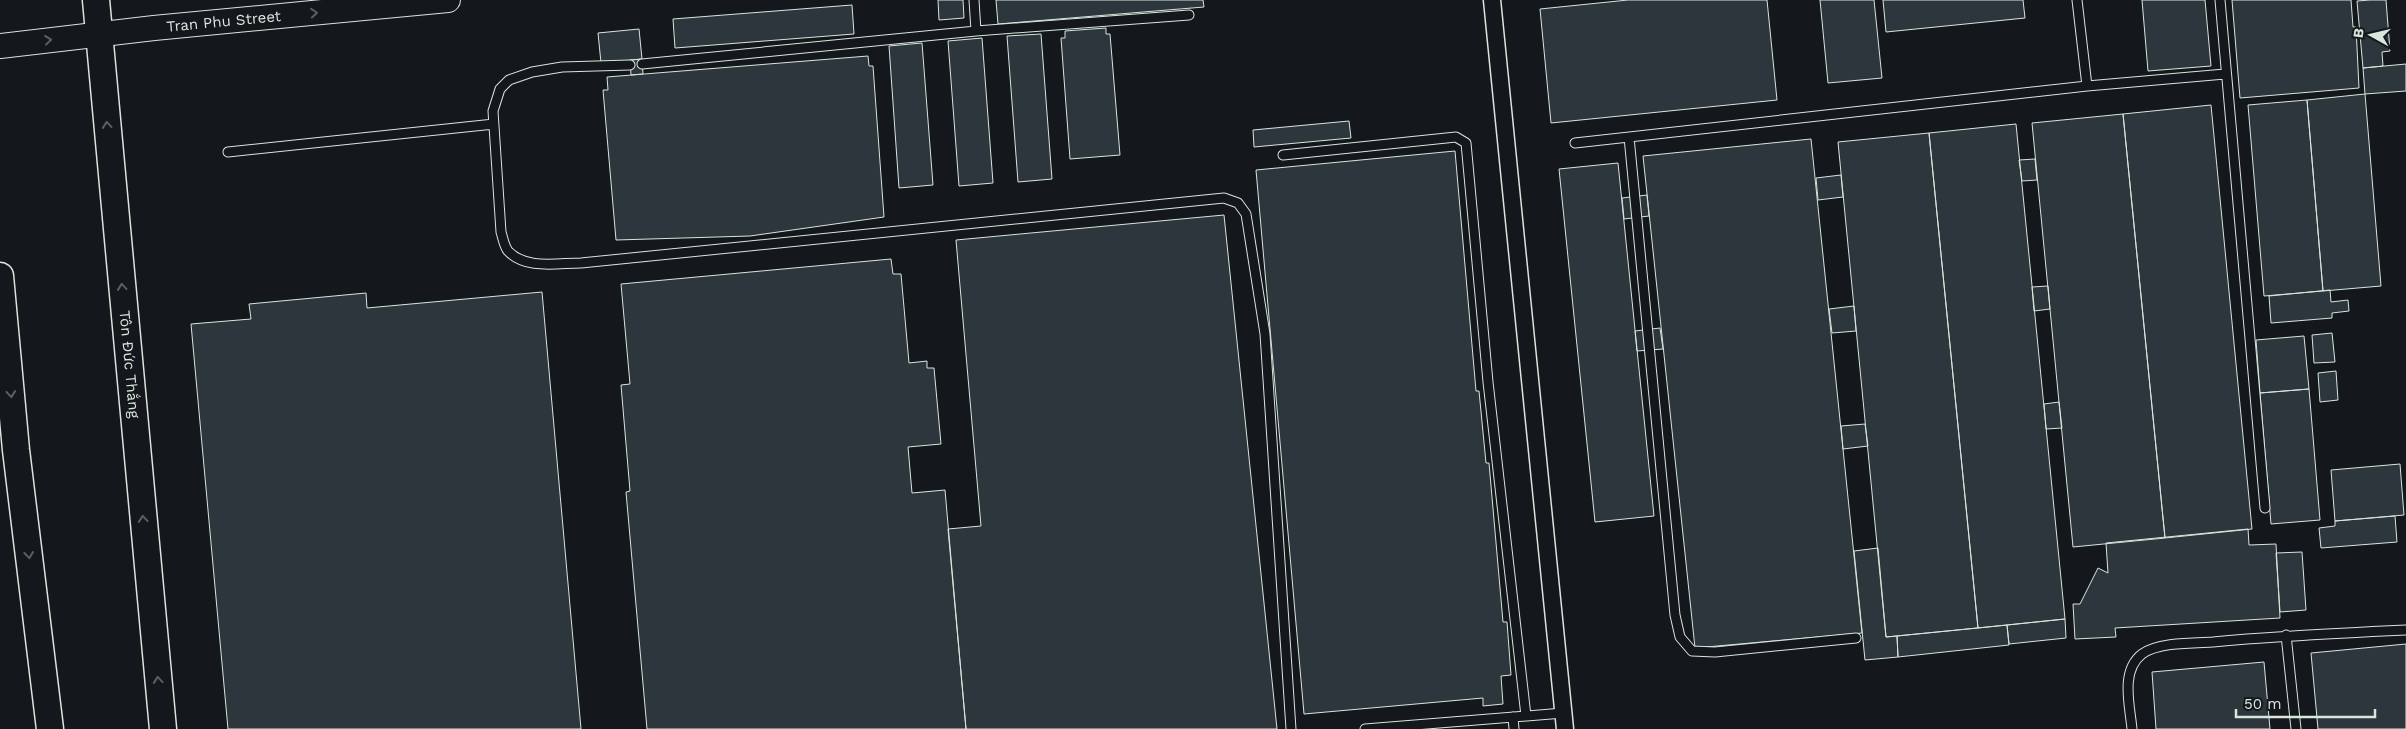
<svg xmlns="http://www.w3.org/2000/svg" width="2406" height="729" font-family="'Work Sans',sans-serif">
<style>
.building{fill:#2c363c;stroke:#d8e6dc}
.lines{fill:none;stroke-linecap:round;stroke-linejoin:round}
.lane-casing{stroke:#d8e6dc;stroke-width:11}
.street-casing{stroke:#d8e6dc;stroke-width:19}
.secondary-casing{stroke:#d8e6dc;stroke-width:26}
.primary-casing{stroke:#d8e6dc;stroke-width:29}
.lane{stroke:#14181c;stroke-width:9}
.street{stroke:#14181c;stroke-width:16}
.secondary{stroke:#14181c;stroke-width:24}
.primary{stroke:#14181c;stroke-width:26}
.oneway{stroke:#59605f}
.labels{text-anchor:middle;stroke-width:4;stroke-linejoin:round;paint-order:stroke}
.street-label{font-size:15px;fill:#d8e6dc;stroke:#14181c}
</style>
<rect width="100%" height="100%" fill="#14181c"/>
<path class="building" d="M938 0H963L964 18 939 20Z
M996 0H1203L1204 7 998 24Z
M1628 0H1767L1777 100 1551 123 1540 9Z
M1820 0H1874L1882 78 1828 83Z
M1883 0H2023L2025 18 1886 32Z
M2142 0H2205L2211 66 2148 71Z
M2232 0H2351L2353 27H2356L2359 88 2240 98Z
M2370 0H2386L2390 51 2382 52 2383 66 2363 68 2357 1Z
M852 5 854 34 675 48 673 19Z
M1106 28V34H1110L1120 155 1070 159 1061 38H1065V31Z
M639 29 642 59 601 63 598 33Z
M1041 34 1052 179 1018 182 1007 36Z
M982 38 993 183 959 186 948 41Z
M922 43 933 185 899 188 889 46Z
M868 56 869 66H873L884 217 750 236 616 240 603 90H608L607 77Z
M642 59 643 74 631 75 630 60Z
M2406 64V91L2365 94 2363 68Z
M2365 94 2381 286 2323 291 2307 100Z
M2307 100 2323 291 2264 296 2248 105Z
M2211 105 2252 529 2165 538 2123 114Z
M2123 114 2165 538 2073 547 2032 123Z
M1349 121 1351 138 1254 147 1253 130Z
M2016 124 2065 619 1978 628 1929 133Z
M1929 133 1978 628 1886 637 1838 142Z
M1811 139 1862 633 1695 648 1643 156Z
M1455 151 1476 391H1479L1486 463H1489L1503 622H1507L1511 675 1501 676 1503 704 1483 706V698L1304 714 1256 170Z
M2035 159 2037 180 2022 181 2019 160Z
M1618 163 1654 516 1595 522 1559 169Z
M1841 175 1843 197 1818 200 1816 178Z
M1647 195 1649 216 1624 219 1622 198Z
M1224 215 1277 729H966L948 529 981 526 956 240Z
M891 259 893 274H901L909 363 927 361V368H934L941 444 908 447 912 493 945 490 966 729H647L626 492 630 491 621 385 630 384 621 284Z
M2048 286 2050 309 2034 311 2032 287Z
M2330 290 2331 302 2348 300 2349 311 2332 313V318L2271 323 2269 296Z
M542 292 581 729H228L191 324 251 319 249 304 366 293 367 308Z
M1854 306 1856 331 1832 333 1829 309Z
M1660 328 1663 349 1637 351 1635 331Z
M2332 333 2335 362 2314 363 2312 335Z
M2304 336 2309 389 2260 393 2256 340Z
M2336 371 2338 400 2320 402 2318 373Z
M2309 389 2320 520 2271 524 2260 393Z
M2059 402 2062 428 2046 429 2044 404Z
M1865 424 1868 446 1843 449 1841 426Z
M2400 464 2404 515 2335 521 2331 470Z
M2395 516 2397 542 2321 548 2319 528 2335 526V521Z
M2248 529 2249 545 2276 544 2280 618 2115 628 2116 637 2075 639 2073 604H2080L2098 568 2108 573 2106 543Z
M1878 548 1886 637 1897 636 1898 657 1865 660 1854 551Z
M2302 552 2306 610 2280 612 2276 553Z
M2065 619 2066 638 2009 644 2007 625Z
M2007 625 2009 645 1898 657 1897 636Z
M2406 644V729H2318L2311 653Z
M2264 662 2270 729H2156L2152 672Z"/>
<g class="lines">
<g class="lane-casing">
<path id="lane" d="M974 0 976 31
M2077 0 2087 86
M2220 0 2265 508
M642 64 976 31 1189 15
M630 65 562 67 532 72 509 80 500 89 493 111 501 232C503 238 504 246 508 251 526 270 557 263 581 263L1224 198 1238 203 1246 214 1265 334 1291 729
M1629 137 1675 615 1680 637 1692 651 1715 652 1856 638
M1575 143 2087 86 2225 74
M228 152 494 124
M1283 155 1456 137 1466 143 1488 382 1526 716
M2286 635 2296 729
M1513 717 1514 729
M1365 729 1563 713
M2132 729C2130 706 2120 671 2142 654 2158 642 2194 643 2213 642 2277 636 2341 633 2406 630"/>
</g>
<g class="street-casing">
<path id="street" d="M1492 0 1565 729"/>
</g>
<g class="secondary-casing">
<g id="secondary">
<path id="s1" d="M0 46 154 28 448 0"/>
</g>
</g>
<g class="primary-casing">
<g id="primary">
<path id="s2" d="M96 0 163 729"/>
<path d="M0 276 16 450 50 729"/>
</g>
</g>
<use href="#lane" class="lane"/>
<use href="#street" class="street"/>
<use href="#secondary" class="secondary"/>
<use href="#primary" class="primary"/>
</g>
<defs><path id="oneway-chevron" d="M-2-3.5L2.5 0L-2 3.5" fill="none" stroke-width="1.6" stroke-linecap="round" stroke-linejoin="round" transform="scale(1.25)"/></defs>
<g class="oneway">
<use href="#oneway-chevron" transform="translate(314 13) rotate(-5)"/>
<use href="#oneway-chevron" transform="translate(48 40) rotate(-6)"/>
<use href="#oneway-chevron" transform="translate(107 125) rotate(-95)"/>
<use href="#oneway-chevron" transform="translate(122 287) rotate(-95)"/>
<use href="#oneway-chevron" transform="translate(11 394) rotate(85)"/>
<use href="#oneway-chevron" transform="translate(143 519) rotate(-95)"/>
<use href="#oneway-chevron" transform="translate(29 555) rotate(83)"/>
<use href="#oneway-chevron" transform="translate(158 680) rotate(-95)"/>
</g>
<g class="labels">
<g class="street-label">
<text dy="5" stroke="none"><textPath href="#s1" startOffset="225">Tran Phu Street</textPath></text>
<text dy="5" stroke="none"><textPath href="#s2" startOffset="366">Tôn Đức Thắng</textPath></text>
</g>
</g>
<g transform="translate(2371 35) rotate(278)" stroke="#14181c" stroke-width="4" paint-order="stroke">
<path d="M0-4L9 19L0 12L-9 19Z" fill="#d8e6dc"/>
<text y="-8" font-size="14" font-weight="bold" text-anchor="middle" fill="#d8e6dc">B</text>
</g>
<path d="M2236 709v8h139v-8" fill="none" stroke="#d8e6dc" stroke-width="2.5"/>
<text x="2244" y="709" font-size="15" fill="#d8e6dc" stroke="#14181c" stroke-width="4" paint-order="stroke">50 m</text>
</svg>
